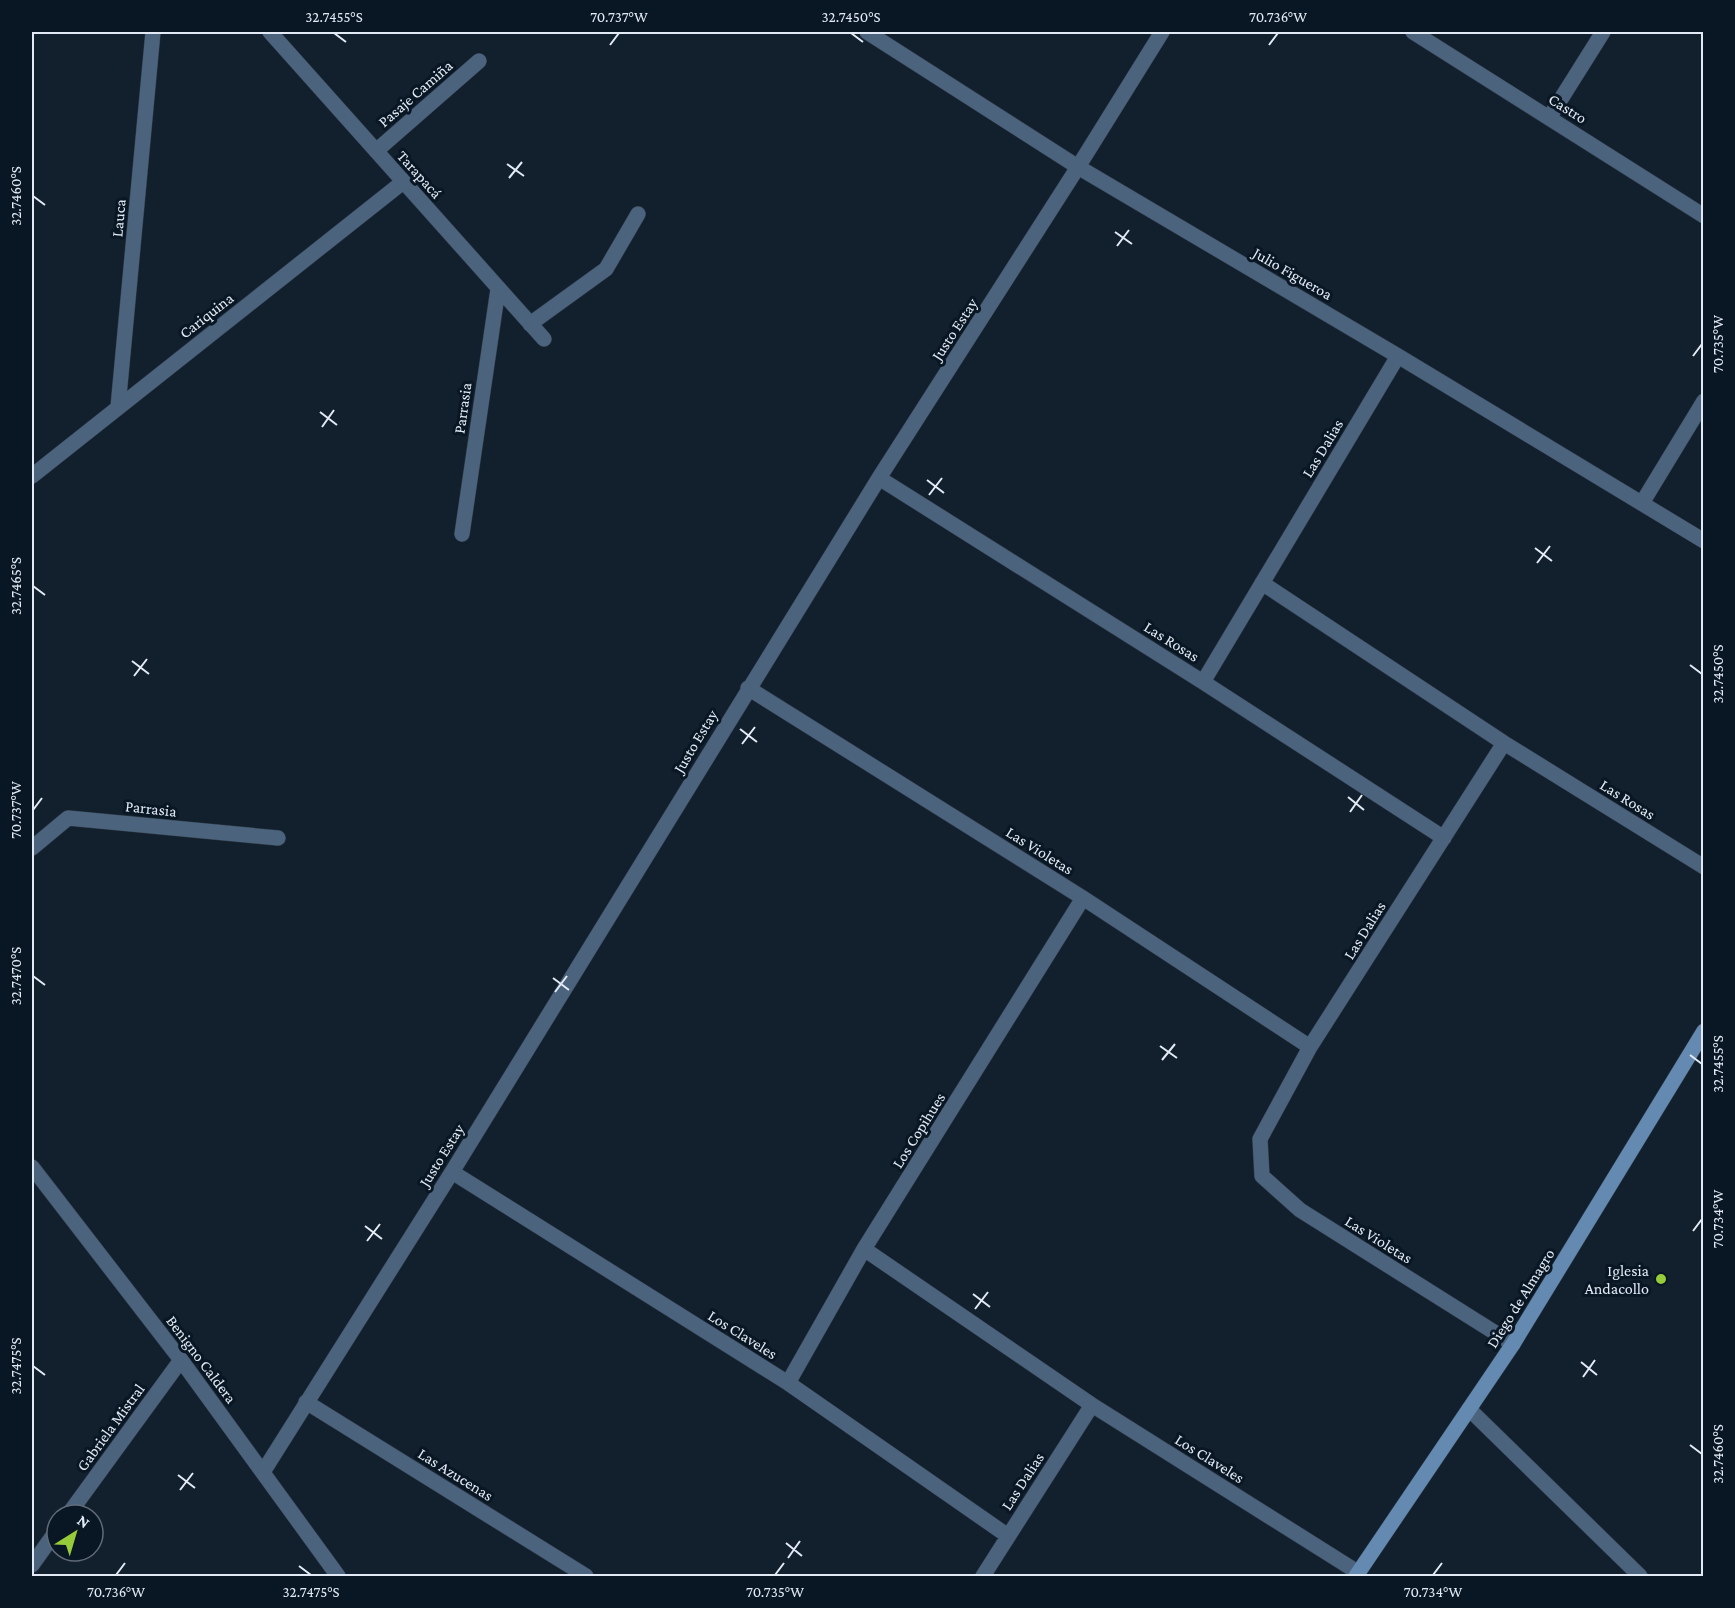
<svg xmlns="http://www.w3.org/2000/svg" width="1735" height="1608" font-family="'Crimson Pro',serif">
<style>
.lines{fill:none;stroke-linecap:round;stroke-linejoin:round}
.street-casing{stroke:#2f3c49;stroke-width:16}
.secondary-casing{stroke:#2f3c49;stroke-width:16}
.street{stroke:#4b637c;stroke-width:15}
.secondary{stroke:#648ab2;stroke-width:15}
.ticks{fill:none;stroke:#e2ebf5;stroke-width:2}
.poi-dot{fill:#96cc3a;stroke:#091623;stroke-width:2}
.labels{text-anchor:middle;stroke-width:6;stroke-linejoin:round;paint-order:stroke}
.street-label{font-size:16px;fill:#e2ebf5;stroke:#091623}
.poi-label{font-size:16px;fill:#e2ebf5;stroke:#091623;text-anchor:end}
.neatline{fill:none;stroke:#e2ebf5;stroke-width:2}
.ticks-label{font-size:15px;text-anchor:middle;fill:#e2ebf5}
</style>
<rect width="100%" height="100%" fill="#121f2d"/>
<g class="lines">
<g class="street-casing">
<path id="street" d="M270 32 544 339
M867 32 1078 167 1398 356 1704 541
M1413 32 1704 216
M1549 118 1603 32
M376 151 479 61
M530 324 606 269 638 214
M118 407 153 32
M32 476 403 182
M879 478 1203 682 1444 838
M1642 503 1704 401
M462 534 498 289
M1262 583 1504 743 1704 867
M1203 682 1398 356
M748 688 1083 898 1310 1047
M1504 743 1310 1047 1260 1139 1262 1176 1300 1210 1513 1344
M32 848 68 818 278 838
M32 1167 181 1360 338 1576
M452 1172 788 1383 1008 1536
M864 1249 1092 1405 1359 1573
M788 1383 864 1249 1083 898
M306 1402 586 1576
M1469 1409 1640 1576
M263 1472 452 1172 879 478 1078 167 1162 32
M68 1515 181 1360
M32 1565 57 1530
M983 1576 1092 1405"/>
</g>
<g class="secondary-casing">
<path id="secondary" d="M1356 1576 1513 1344 1704 1031"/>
</g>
<use href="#street" class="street"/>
<use href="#secondary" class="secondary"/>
</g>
<path class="ticks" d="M334 33 346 42M851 33 863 42M610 45 619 33M1269 45 1278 33M507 164 524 176M509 178 522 162M33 196 45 205M1115 232 1132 244M1117 246 1129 230M1693 356 1702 344M320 412 337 425M322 427 334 410M927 480 944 493M929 495 942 478M1535 548 1552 561M1537 563 1550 546M33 586 45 595M132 661 149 674M1690 665 1702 674M134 676 147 659M740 729 757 742M742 744 755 727M1348 797 1364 810M33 810 42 798M1350 812 1362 795M33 976 45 985M553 978 569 990M555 992 567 976M1160 1046 1177 1058M1690 1055 1702 1064M1162 1060 1175 1044M365 1226 382 1239M1693 1231 1702 1219M367 1241 380 1224M973 1294 990 1307M975 1309 988 1292M1581 1362 1597 1375M33 1366 45 1375M1583 1377 1595 1360M1690 1445 1702 1454M178 1475 195 1488M180 1490 193 1473M786 1543 802 1556M788 1558 800 1541M299 1566 311 1575M116 1575 125 1563M775 1575 784 1563M1433 1575 1442 1563"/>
<circle class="poi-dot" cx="1661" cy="1279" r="6"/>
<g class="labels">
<g class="street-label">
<text transform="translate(415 93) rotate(-41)" y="6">Pasaje Camiña</text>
<text transform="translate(1568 108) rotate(32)" y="6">Castro</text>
<text transform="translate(420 174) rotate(48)" y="6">Tarapacá</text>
<text transform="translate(118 218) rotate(-85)" y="6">Lauca</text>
<text transform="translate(1293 273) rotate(30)" y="6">Julio Figueroa</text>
<text transform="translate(206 315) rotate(-38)" y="6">Cariquina</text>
<text transform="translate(954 329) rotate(-57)" y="6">Justo Estay</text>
<text transform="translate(462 408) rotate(-82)" y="6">Parrasia</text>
<text transform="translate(1322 448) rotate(-59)" y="6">Las Dalias</text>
<text transform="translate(1172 641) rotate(32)" y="6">Las Rosas</text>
<text transform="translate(695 741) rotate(-59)" y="6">Justo Estay</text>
<text transform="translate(1628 799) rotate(32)" y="6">Las Rosas</text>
<text transform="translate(151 808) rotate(6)" y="6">Parrasia</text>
<text transform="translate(1040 850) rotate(32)" y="6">Las Violetas</text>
<text transform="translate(1364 930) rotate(-58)" y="6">Las Dalias</text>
<text transform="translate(918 1130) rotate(-58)" y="6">Los Copihues</text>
<text transform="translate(441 1155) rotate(-58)" y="6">Justo Estay</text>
<text transform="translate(1379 1239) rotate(32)" y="6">Las Violetas</text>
<text transform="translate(1520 1298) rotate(-58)" y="6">Diego de Almagro</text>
<text transform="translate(743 1334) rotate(32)" y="6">Los Claveles</text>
<text transform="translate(202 1359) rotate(53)" y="6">Benigno Caldera</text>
<text transform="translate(110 1427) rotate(-54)" y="6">Gabriela Mistral</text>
<text transform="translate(1210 1458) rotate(32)" y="6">Los Claveles</text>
<text transform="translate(456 1474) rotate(32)" y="6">Las Azucenas</text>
<text transform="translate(1022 1481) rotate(-57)" y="6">Las Dalias</text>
</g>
<g class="poi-label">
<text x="1649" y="1276">Iglesia<tspan x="1649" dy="18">Andacollo</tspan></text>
</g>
</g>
<rect width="1735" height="1608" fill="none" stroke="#091623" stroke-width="66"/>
<g transform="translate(75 1533) rotate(37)"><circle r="28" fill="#091623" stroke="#606b77" stroke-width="1.5"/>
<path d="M0-4.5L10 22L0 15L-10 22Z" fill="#96cc3a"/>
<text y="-9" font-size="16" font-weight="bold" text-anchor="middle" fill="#e2ebf5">N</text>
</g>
<rect x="33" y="33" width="1669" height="1542" class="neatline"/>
<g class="ticks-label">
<text x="334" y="22">32.7455°S</text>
<text x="619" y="22">70.737°W</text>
<text x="851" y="22">32.7450°S</text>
<text x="1278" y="22">70.736°W</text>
<text transform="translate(16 196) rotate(-90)" y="5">32.7460°S</text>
<text transform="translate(1718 344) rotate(-90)" y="5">70.735°W</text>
<text transform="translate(16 586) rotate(-90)" y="5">32.7465°S</text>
<text transform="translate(1718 674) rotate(-90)" y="5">32.7450°S</text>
<text transform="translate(16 810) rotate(-90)" y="5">70.737°W</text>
<text transform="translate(16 976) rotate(-90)" y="5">32.7470°S</text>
<text transform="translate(1718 1064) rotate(-90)" y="5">32.7455°S</text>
<text transform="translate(1718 1219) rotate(-90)" y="5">70.734°W</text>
<text transform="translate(16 1366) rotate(-90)" y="5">32.7475°S</text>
<text transform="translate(1718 1454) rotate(-90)" y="5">32.7460°S</text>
<text x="116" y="1597">70.736°W</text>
<text x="311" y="1597">32.7475°S</text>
<text x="775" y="1597">70.735°W</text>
<text x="1433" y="1597">70.734°W</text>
</g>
</svg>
